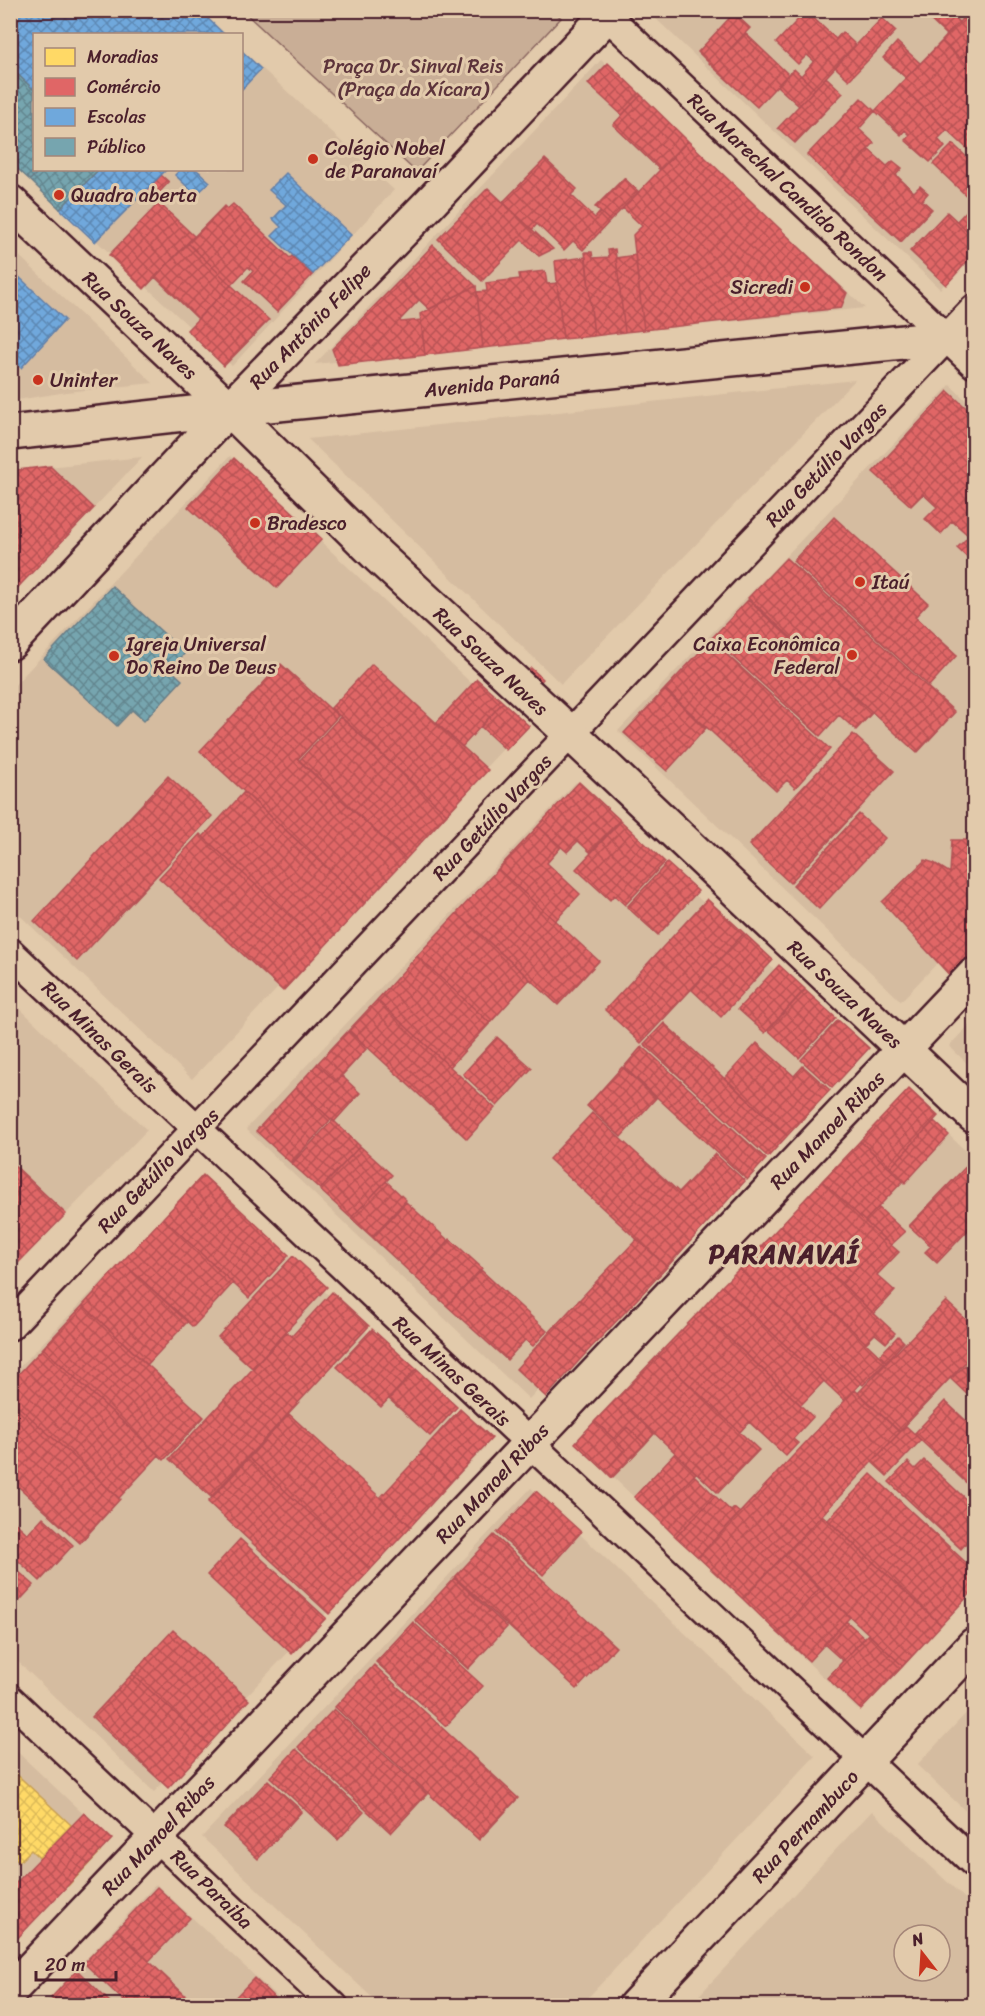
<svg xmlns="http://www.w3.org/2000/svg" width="985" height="2016" font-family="Sriracha,sans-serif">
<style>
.built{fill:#d5bca0;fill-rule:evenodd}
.park{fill:#c9ae96;stroke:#8a6660;stroke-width:1.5}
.homes{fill:url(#homes-cross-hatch);stroke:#c9a154;stroke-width:1.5}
.shops{fill:url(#shops-cross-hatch);stroke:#b35154;stroke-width:1.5}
.schools{fill:url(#schools-cross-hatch);stroke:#647fa7;stroke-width:1.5}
.public{fill:url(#public-cross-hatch);stroke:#697d87;stroke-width:1.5}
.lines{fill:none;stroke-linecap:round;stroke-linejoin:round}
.street-casing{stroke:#4a1f2b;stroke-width:32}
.secondary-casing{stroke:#4a1f2b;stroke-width:38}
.street{stroke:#e2caab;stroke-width:27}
.secondary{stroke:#e2caab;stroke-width:33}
.poi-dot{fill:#c8321e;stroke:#e2caab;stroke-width:2}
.labels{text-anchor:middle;stroke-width:6;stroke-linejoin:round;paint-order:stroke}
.park-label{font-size:20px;fill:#5d343b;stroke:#e2caab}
.poi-label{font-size:20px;fill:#4a1f2b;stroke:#e2caab;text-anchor:start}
.street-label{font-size:20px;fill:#4a1f2b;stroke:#e2caab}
.district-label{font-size:26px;font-weight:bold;letter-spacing:1.5px;fill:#4a1f2b;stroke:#e2caab}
</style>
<defs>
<pattern id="homes-cross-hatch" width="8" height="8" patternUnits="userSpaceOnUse" patternTransform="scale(1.5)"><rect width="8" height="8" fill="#ffd966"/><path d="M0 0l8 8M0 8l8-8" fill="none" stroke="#dcba59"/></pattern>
<pattern id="shops-cross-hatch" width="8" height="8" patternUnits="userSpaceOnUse" patternTransform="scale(1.5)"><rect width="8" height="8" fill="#e06666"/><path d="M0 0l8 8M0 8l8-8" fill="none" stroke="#b85354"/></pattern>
<pattern id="schools-cross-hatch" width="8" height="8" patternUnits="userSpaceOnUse" patternTransform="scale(1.5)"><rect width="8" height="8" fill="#6fa8dc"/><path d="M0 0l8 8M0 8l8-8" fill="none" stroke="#5d88b3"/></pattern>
<pattern id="public-cross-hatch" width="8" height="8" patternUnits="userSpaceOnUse" patternTransform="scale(1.5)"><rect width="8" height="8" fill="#76a5af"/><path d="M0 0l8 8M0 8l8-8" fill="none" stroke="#63868f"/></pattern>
</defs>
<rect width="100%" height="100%" fill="#e2caab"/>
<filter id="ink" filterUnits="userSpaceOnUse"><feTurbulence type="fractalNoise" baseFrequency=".0167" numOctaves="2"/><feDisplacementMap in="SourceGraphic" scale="12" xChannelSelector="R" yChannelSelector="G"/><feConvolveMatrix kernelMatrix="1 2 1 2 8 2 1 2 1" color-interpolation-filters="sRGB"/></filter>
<g filter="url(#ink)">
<path class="built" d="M14 10 199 11 224 34H34V170H242V50L394 190 232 366 11 162Z
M654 10 974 11V253L940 289 651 14Z
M601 60 865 308 315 364Z
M10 247 153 383 67 392 17 400V397L11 398Z
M855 380 561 684 308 439Z
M950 385 974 408V925L901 1001 618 731Z
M230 456 521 730 192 1079 11 907 10 690Z
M142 457 11 596V471Z
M576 782 860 1051 529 1399 246 1129Z
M10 999 147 1130 11 1271H10Z
M974 1020V1070L949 1046Z
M905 1093 974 1159V1588L858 1710 575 1441Z
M204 1175 486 1447 154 1792 11 1655 10 1377Z
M531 1488 815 1756 581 2005H380L202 1837Z
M974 1705V1819L917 1765Z
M10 1745 111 1840 11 1946H10Z
M872 1811 974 1907V2005H690ZM904 1935H940V1971H904Z
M156 1884 286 2005 42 2006Z"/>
<path class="park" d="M554 11 561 18 416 172 243 11Z"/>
<path class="homes" d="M10 1768 100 1852 68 1886 31 1850 19 1862 10 1853V1835L12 1833 10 1831Z"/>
<path class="shops" d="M926 10H946L959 22 946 35 923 13Z
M970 10 974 13V43L960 58 942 41Z
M806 11 836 39 842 32 856 45 815 89 801 76 814 61 807 55 798 64 776 43Z
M734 13 750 28 713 67 698 52Z
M882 18 896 31 849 80 835 67Z
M745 33 788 74 757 107 713 67Z
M942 41 974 71V155L899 85Z
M897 42 920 63 906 78 883 58Z
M971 46 974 50V71L960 58Z
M608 63 641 95 622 115 588 84Z
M794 69 815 89 799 106 777 86Z
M826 77 843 93 795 143 778 128Z
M899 85 947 130 938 139 945 147 930 162 905 140 910 135 905 130 901 135 875 111Z
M641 95 688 141 660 170 613 125Z
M861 98 875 111 859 129 874 143 837 183 807 155Z
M688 141 847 293 841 308 644 330 633 235 642 226 623 208Z
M953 144 974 164V203L933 164Z
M868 149 887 166 893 161 902 168 896 175 914 192 920 186 928 193 922 200 932 209 901 242 837 183Z
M545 159 577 189 571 195 595 218 600 212 610 221 583 250 573 241 564 250 537 224 532 230 503 202Z
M161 175 169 182 150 202 142 194Z
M624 178 639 192 610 221 595 207Z
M488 188 553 249 539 256 522 240 482 281 438 239Z
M159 203 194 236 144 289 109 255Z
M974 203V237L957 221Z
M233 204 290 258 293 255 313 274 277 312 244 281 253 271 248 267 231 285 188 243 224 206 227 209Z
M947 212 974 237V254L946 285 910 251Z
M188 243 231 285 198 319 155 277Z
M433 245 476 286 429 309 399 281Z
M615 249 625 332 594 336 585 252H592L593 258 609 257 608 250Z
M635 255 644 330 625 332 616 258Z
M586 257 594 336 563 339 555 261Z
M10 269 17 275 10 282Z
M545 271 547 284 557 283 563 339 483 348 477 292 487 291 486 283 520 279 519 274Z
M399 281 419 300 400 320 401 322 421 320 425 355 338 365 332 349Z
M231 285 269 320 224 366 187 330Z
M476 286 483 348 425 355 420 314Z
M948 391 974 415V564L957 548 969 536 952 521 941 534 925 519 937 507 923 494 911 506 873 472Z
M234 458 322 539 277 588 188 507Z
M50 466 16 502 10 497V471Z
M50 466 94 508 21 584 10 574V508Z
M834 517 928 603 915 617 957 655 929 686 793 561Z
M786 558 955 712 917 753 748 598Z
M10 574 21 584 11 595 10 594Z
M748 600 872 713 856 730 839 715 820 736 712 638Z
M711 640 830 749 795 788 787 780 776 791 665 689Z
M281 664 338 716 298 759 406 859 365 903 200 751Z
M372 664 488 770 447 814 331 708Z
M531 668 543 679 534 689 521 677Z
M477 679 503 702 462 747 436 723Z
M664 690 706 728 667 771 624 733Z
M503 702 529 726 506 750 481 727Z
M340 717 447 814 406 859 299 761Z
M853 734 894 771 790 883 749 845Z
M168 776 212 816 77 961 34 921Z
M579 782 620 820 590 852 578 841 567 852 538 826Z
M244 792 365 903 324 947 203 837Z
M859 814 885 838 819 909 793 885Z
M621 821 665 862 625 905 614 895 610 900 576 869Z
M538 826 561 847 547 863 580 894 555 921 498 869Z
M200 834 324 947 283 991 159 878Z
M952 840H974V953L952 978 882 902 925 860 934 863 950 873Z
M667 863 698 891 658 935 627 907Z
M498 869 599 961 558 1005 457 913Z
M707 899 744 933 641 1043 605 1010Z
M457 913 530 979 490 1023 417 956Z
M744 933 773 960 721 1017 692 990Z
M417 956 490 1023 450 1067 377 1000Z
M779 965 805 989 765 1033 738 1009Z
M805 990 836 1018 799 1058 768 1030Z
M377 1000 495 1108 467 1139 349 1030Z
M838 1020 869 1048 832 1088 801 1060Z
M664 1023 787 1136 768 1157 644 1044Z
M348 1031 367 1048 336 1082 317 1064Z
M497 1037 532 1068 497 1106 463 1074Z
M757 1043 794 1076 803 1066 830 1090 787 1136 725 1078Z
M642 1046 766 1159 747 1180 624 1067Z
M317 1064 336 1082 342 1076 360 1093 334 1122 296 1087Z
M622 1067 656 1098 621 1137 587 1106Z
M296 1087 331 1119 291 1163 256 1131Z
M909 1089 938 1116 890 1168 860 1141Z
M592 1113 679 1192 715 1154 745 1181 667 1267 549 1159Z
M333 1120 360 1146 320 1189 292 1164Z
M934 1121 949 1135 905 1183 890 1168Z
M860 1141 903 1181 865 1221 822 1181Z
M360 1146 392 1175 351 1218 320 1190Z
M974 1158V1224L937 1263 925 1252 931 1246 909 1226Z
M10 1161 66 1214 23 1258 10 1246Z
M203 1175 289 1255 249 1298 163 1218Z
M386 1181 406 1200 372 1237 351 1218Z
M822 1181 884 1239 842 1284 780 1226Z
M406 1202 449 1241 415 1277 373 1238Z
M878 1207 905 1232 891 1245 865 1221Z
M163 1218 233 1283 193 1327 122 1262Z
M780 1226 895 1333 886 1343 875 1334 866 1343 762 1245Z
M450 1239 482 1268 447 1306 415 1277Z
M637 1239 667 1267 627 1310 596 1282Z
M884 1239 899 1252 877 1275 895 1291 874 1314 842 1284Z
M762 1245 886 1362 863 1385 739 1269Z
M10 1246 23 1258 10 1271Z
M293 1256 327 1287 252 1368 218 1337Z
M122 1262 188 1321 147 1365 83 1305Z
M739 1269 861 1383 845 1401 722 1286Z
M481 1270 547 1331 533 1346 525 1340 507 1360 447 1306Z
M596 1282 627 1310 586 1353 556 1325Z
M722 1286 824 1381 801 1405 700 1311Z
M332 1292 369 1326 211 1497 169 1459 287 1332 292 1336Z
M946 1301 974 1327V1353L899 1432 858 1393Z
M83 1305 204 1417 164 1460 43 1348Z
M700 1311 813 1417 793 1439 798 1443 786 1456 749 1422 740 1432 658 1355Z
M556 1325 586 1353 546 1397 516 1369Z
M372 1329 416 1369 381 1407 337 1367Z
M898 1336 904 1342 886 1362 880 1355Z
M43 1348 159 1455 119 1498 10 1399V1383Z
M658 1355 759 1450 718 1493 617 1398Z
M965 1365 974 1374V1401L951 1379Z
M416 1369 457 1407 430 1436 389 1399Z
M855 1390 900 1432 743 1599 698 1557Z
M617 1398 654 1434 645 1444 627 1427 615 1440 595 1421Z
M10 1399 120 1499 80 1543 10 1479Z
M945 1401 974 1428V1490L914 1434Z
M460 1409 492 1438 451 1482 420 1453Z
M289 1414 411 1526 371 1569 249 1458Z
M595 1421 625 1449 605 1471 575 1443Z
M906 1426 921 1440 887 1476 872 1462Z
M627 1427 645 1444 612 1478 605 1471 625 1449 615 1440Z
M675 1453 696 1473 655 1516 634 1497Z
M421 1454 451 1482 411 1526 380 1498Z
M249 1458 371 1569 329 1614 208 1502Z
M924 1460 973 1506 974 1504V1534L961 1549 889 1482 908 1462 915 1469Z
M871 1474 974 1570V1590L941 1625 828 1520Z
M694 1475 715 1496 676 1537 655 1516Z
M536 1491 581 1532 543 1575 497 1533Z
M715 1496 731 1511 734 1508 740 1513 698 1557 676 1537Z
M822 1515 941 1625 903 1666 784 1555Z
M43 1517 73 1545 40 1581 10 1553V1518L28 1534Z
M494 1535 616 1647 577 1689 455 1577Z
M240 1539 326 1618 292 1654 207 1575Z
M784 1555 819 1589 778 1633 743 1599Z
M10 1564 34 1585 10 1611Z
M454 1578 507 1627 468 1669 415 1620Z
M819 1589 850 1617 809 1661 778 1633Z
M846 1621 865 1638 843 1661 824 1644Z
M413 1622 483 1686 446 1726 376 1662Z
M173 1630 249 1700 209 1744 132 1674Z
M868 1634 903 1666 861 1710 827 1678Z
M374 1665 518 1798 479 1840 335 1707Z
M132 1674 209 1744 168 1788 92 1717Z
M334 1709 427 1794 391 1833 298 1747Z
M296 1749 364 1812 338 1840 270 1777Z
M268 1780 302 1811 258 1859 224 1827Z
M84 1813 112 1839 29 1926 10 1908V1889Z
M157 1887 190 1918 149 1961 116 1930Z
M10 1908 29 1926 10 1946Z
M116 1930 187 1997 179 2006H129L84 1963Z
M77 1970 114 2006H59L51 1998Z
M254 1978 279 2002 276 2006H227Z
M187 1997 196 2006H179Z"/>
<path class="schools" d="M14 10H199L224 34H34V90L10 67V15Z
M242 51 261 69 242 89Z
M98 170H166L95 242 60 209Z
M180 170H197L210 182 196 195 175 175Z
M286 173 351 235 313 274 272 236 281 227 273 219 286 205 269 190Z
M17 275 65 320 21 368 10 358V282Z"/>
<path class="public" d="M10 67 34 90V170H40L30 180 10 162Z
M40 170H98L60 209 30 180Z
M112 586 185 653 170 669 182 680 144 721 132 710 117 726 44 659Z"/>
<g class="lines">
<g class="street-casing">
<path id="street" d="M601 10 974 364
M10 952 974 1863
M10 1326 726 569 974 309
M10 1699 334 2006"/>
</g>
<g class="secondary-casing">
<path id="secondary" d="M10 202 229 409 379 557 571 734 974 1116
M10 433 229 409 974 335
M10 643 229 409 429 204 612 10
M10 1991 974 975
M635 2006 974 1645"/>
</g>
<use href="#street" class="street"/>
<use href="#secondary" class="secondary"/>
</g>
</g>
<g class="poi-dot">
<circle cx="313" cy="159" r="6"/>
<circle cx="59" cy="195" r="6"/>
<circle cx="805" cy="287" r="6"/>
<circle cx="38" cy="380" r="6"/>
<circle cx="255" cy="523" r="6"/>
<circle cx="860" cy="582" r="6"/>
<circle cx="852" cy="655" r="6"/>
<circle cx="114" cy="656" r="6"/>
</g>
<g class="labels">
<g class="park-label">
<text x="413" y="73">Praça Dr. Sinval Reis<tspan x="413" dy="23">(Praça da Xícara)</tspan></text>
</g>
<g class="poi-label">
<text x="325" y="155">Colégio Nobel<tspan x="325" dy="23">de Paranavaí</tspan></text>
<text x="71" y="202">Quadra aberta</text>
<text x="793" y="294" text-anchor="end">Sicredi</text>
<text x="50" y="387">Uninter</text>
<text x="267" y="530">Bradesco</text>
<text x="872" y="589">Itaú</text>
<text x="126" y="651">Igreja Universal<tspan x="126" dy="23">Do Reino De Deus</tspan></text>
<text x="840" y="651" text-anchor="end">Caixa Econômica<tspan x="840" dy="23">Federal</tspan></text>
</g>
<g class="street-label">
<text transform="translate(788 187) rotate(43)" y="7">Rua Marechal Candido Rondon</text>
<text transform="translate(140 325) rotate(43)" y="7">Rua Souza Naves</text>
<text transform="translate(310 326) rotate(-46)" y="7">Rua Antônio Felipe</text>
<text transform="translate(492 383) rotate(-6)" y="7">Avenida Paraná</text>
<text transform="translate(826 464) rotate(-46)" y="7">Rua Getúlio Vargas</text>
<text transform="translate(491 661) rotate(43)" y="7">Rua Souza Naves</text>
<text transform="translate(492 817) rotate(-47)" y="7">Rua Getúlio Vargas</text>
<text transform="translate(845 994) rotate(43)" y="7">Rua Souza Naves</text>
<text transform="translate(100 1037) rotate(44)" y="7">Rua Minas Gerais</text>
<text transform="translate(827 1130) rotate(-46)" y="7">Rua Manoel Ribas</text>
<text transform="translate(158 1170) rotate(-46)" y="7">Rua Getúlio Vargas</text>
<text transform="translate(452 1371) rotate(43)" y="7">Rua Minas Gerais</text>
<text transform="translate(492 1483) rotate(-47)" y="7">Rua Manoel Ribas</text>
<text transform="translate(805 1826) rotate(-47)" y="7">Rua Pernambuco</text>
<text transform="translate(158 1835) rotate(-47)" y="7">Rua Manoel Ribas</text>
<text transform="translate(212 1889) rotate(44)" y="7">Rua Paraiba</text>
</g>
<g class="district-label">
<text x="784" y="1263">PARANAVAÍ</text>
</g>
</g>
<rect width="985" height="2016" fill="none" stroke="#e2caab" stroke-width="36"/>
<rect x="18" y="18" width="949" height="1980" fill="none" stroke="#4a1f2b" stroke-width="2" filter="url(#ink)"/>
<rect x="33" y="33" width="210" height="138" fill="#e2caab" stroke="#a58678" stroke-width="1.5"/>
<rect x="45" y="48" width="30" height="18" fill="#ffd966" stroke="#a58678" stroke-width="1.5"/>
<text x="87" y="63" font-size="18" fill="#4a1f2b">Moradias</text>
<rect x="45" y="78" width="30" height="18" fill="#e06666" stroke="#a58678" stroke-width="1.5"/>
<text x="87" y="93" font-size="18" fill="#4a1f2b">Comércio</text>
<rect x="45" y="108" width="30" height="18" fill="#6fa8dc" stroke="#a58678" stroke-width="1.5"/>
<text x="87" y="123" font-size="18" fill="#4a1f2b">Escolas</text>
<rect x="45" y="138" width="30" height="18" fill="#76a5af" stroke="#a58678" stroke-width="1.5"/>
<text x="87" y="153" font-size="18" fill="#4a1f2b">Público</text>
<g transform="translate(922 1953) rotate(343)"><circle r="28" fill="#e2caab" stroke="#a58678" stroke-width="1.5"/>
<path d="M0-4.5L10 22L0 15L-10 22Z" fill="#c8321e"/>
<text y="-9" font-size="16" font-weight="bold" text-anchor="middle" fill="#4a1f2b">N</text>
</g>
<path d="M36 1971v9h80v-9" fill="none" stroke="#4a1f2b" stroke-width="3"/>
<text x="45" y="1971" font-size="18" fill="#4a1f2b" stroke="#e2caab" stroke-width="4.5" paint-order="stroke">20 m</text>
</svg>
